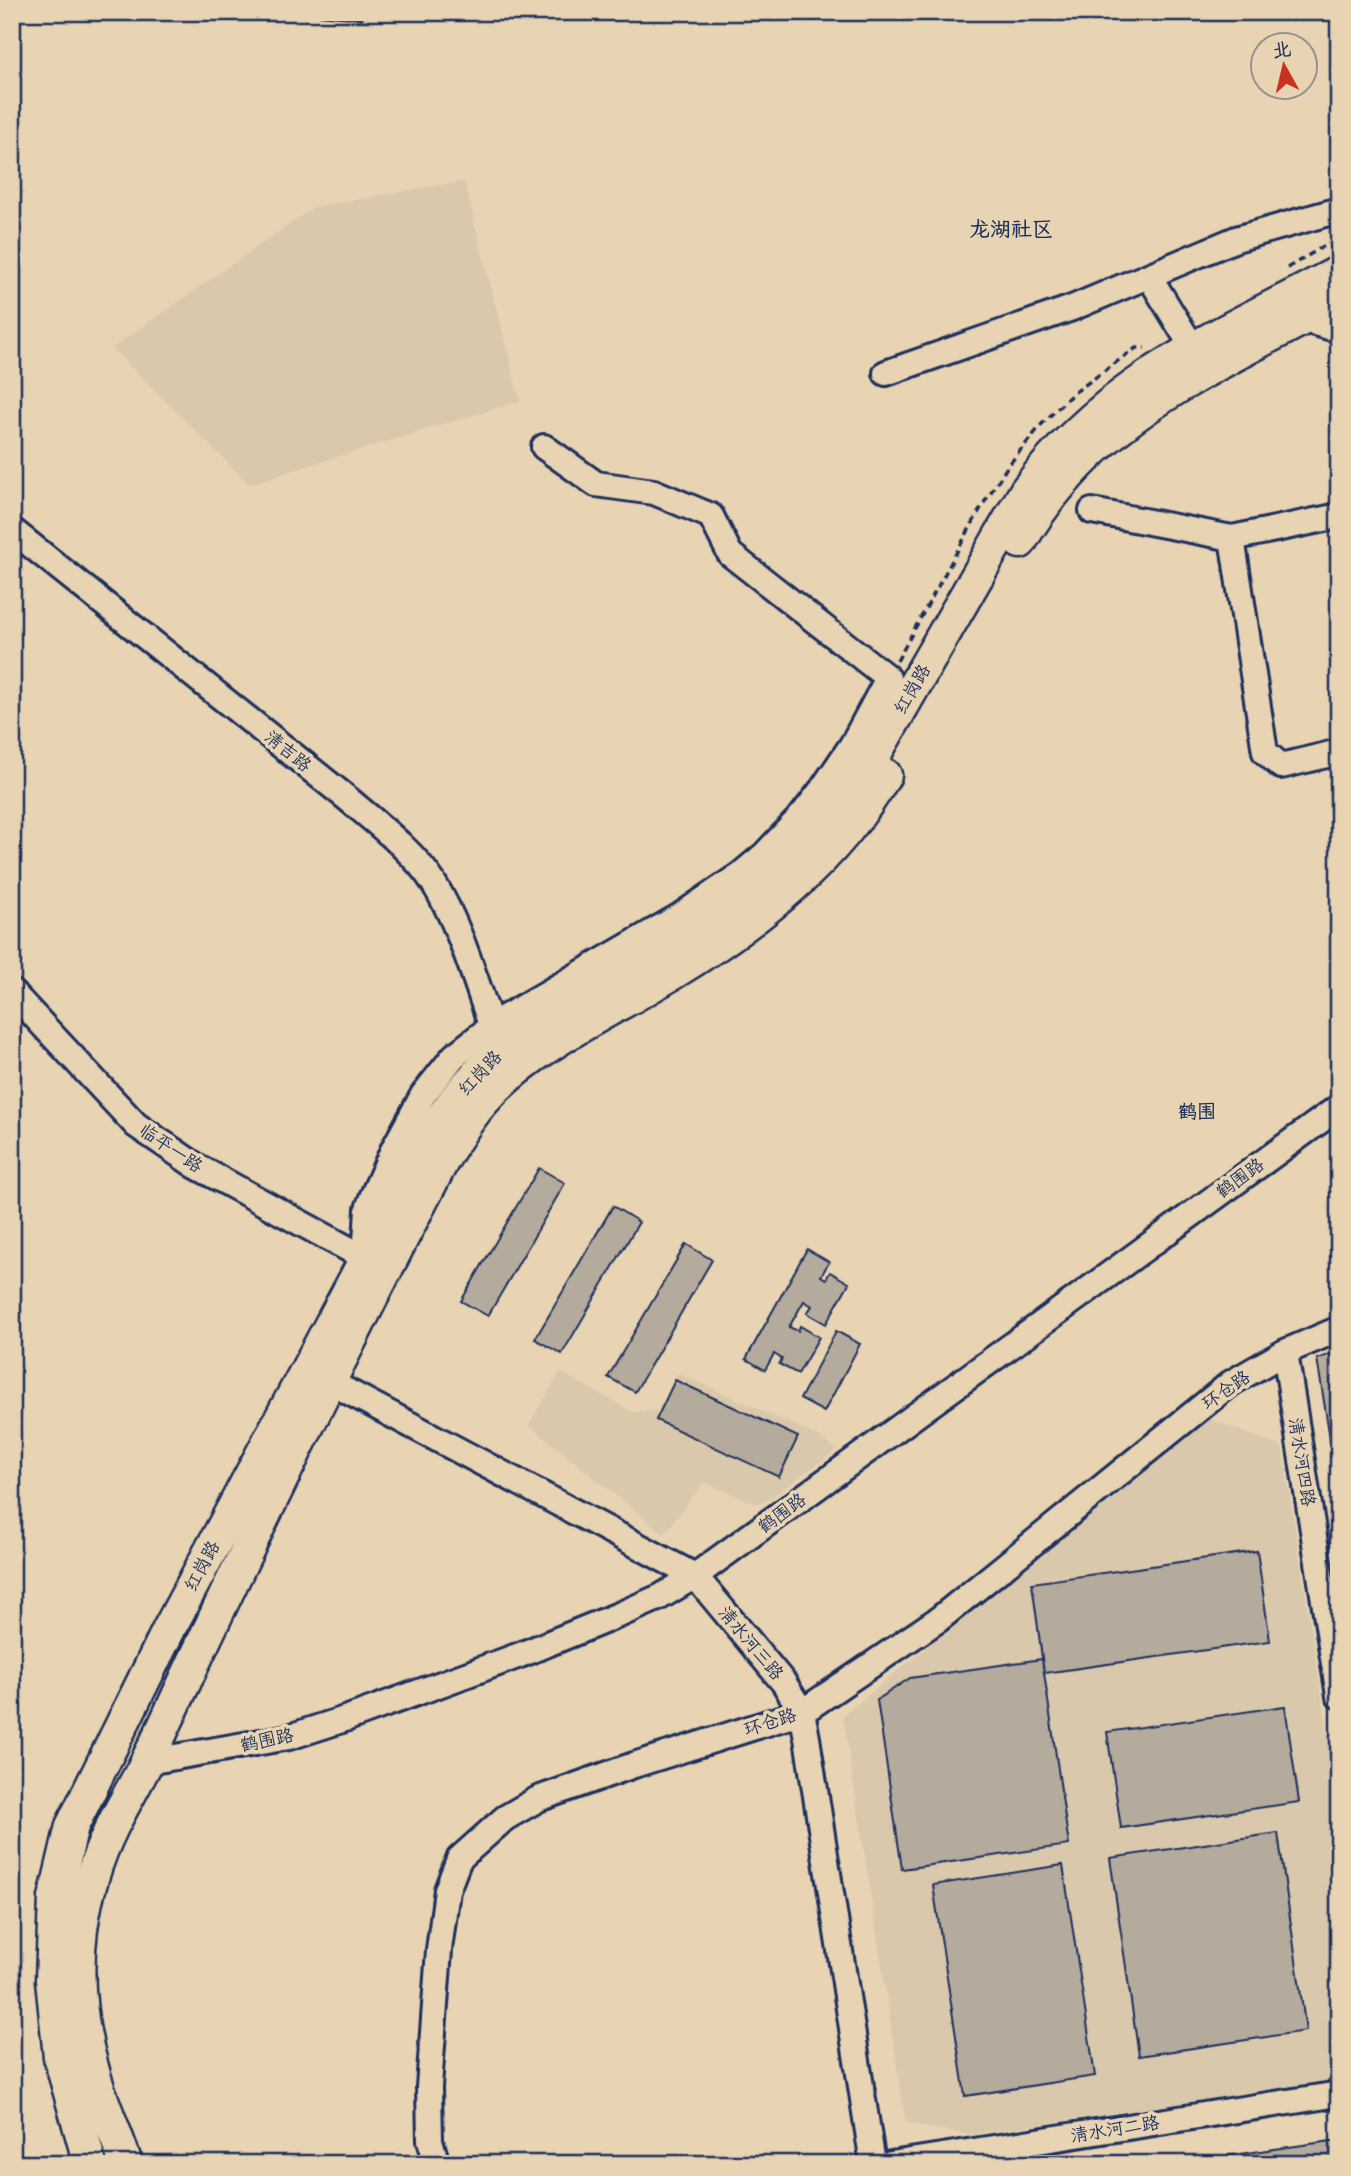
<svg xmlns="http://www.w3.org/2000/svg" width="1351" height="2176" font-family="'Playpen Sans','LXGW WenKai TC',sans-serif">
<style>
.built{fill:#d9c8ac}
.building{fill:#b5ab9d;stroke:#1b2f5e;stroke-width:2}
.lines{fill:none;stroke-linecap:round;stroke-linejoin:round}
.minor-casing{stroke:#1b2f5e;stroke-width:30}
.major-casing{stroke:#1b2f5e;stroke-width:37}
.path{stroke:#1b2f5e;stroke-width:3.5;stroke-dasharray:7 5;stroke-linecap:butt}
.minor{stroke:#e8d4b2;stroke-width:24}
.major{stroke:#e8d4b2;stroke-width:32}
.labels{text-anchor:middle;stroke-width:7;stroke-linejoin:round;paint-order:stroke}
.street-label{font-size:18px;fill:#1b2f5e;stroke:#e8d4b2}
.neighbourhood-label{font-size:19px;font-weight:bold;fill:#1b2f5e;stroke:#e8d4b2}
.quarter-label{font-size:21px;font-weight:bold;fill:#1b2f5e;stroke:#e8d4b2}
</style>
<rect width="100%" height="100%" fill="#e8d4b2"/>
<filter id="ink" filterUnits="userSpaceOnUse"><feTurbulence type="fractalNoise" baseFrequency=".0143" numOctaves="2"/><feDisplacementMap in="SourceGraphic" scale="14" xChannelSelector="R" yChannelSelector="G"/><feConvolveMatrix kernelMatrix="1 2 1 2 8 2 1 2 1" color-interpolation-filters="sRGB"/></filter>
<g filter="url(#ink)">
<path class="built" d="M464 181 520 401 249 484 112 348 314 207Z
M560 1372 633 1412 658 1411 676 1375 681 1374 818 1436 837 1450 765 1502 754 1503 704 1482 664 1534 529 1425Z
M1210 1419 1282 1447 1339 1806V2079L969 2135 906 2123 843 1715Z"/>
<path class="building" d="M284 12H363L362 19Z
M539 1168 565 1183 488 1316 461 1301Z
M613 1206 639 1222 562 1354 535 1339Z
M686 1244 712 1260 635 1392 608 1377Z
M807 1249 829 1262 821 1276 826 1279 830 1272 849 1283 826 1324 807 1313 812 1306 804 1301 789 1327 798 1331 800 1326 819 1337 798 1374 779 1364 782 1359 774 1354 765 1370 746 1359Z
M836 1331 860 1344 824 1412 800 1399Z
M1339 1351V1493L1317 1359Z
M675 1380 798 1437 779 1477 656 1420Z
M1257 1551 1270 1641 1044 1673 1032 1583Z
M1042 1659 1069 1845 902 1869 877 1700 910 1678Z
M1285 1706 1299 1802 1121 1828 1107 1732Z
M1278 1833 1306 2031 1139 2056 1110 1858Z
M1063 1865 1095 2076 965 2096 933 1885Z
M1339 2140V2164H1175V2163Z"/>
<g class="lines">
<g class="minor-casing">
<path id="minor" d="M1149 276 1193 348
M1301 319 1339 330
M886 373 1072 308 1236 239 1339 210
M1092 511 1232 538 1339 516
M12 530 348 799C376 823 414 852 433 882 459 923 476 982 492 1028
M1232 538 1265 752 1281 766 1339 752
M12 992 136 1125 196 1166 365 1258 368 1209 373 1195 393 1150 423 1095 454 1056 497 1022 680 916 740 875 764 855 803 814 823 788 852 745 888 678 730 554 711 516 654 492 596 484 544 447
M1285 1352 1339 1696
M330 1382 695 1576 784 1683 802 1712 807 1738 873 2164
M147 1762 289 1737 348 1718 520 1655 621 1614 660 1597 695 1576 1339 1107
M437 2164 430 2140 429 2087 439 1950 447 1890 459 1859 505 1818 538 1799 634 1765 802 1712 939 1619 1231 1383 1285 1352 1339 1329
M891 2164 1339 2094"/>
</g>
<g class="major-casing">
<path id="major" d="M1020 542C1096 411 1214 369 1339 299
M90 2164 60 2057 52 1980 55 1898 72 1826 169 1629 437 1125C465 1083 498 1049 540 1020 615 976 695 936 763 881 808 845 845 801 876 752L1026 491C1109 378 1220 336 1339 272
M126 2164C116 2133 101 2102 93 2071 80 2025 75 1976 81 1929 86 1894 96 1860 111 1829 122 1806 136 1784 147 1761 158 1740 168 1718 178 1696 263 1515 350 1335 444 1158 457 1136 470 1115 487 1097 533 1046 610 1011 668 976 754 924 835 862 885 775"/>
</g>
<path class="path" d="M1287 268 1329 243 1335 250
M897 661 982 506 1007 467 1042 424 1071 395 1136 348H1145"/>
<use href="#minor" class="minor"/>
<use href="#major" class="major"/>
</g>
</g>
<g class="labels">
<g class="street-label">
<text transform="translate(912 689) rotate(-60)" y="6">红岗路</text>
<text transform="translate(288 751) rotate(39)" y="6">清吉路</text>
<text transform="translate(480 1073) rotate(-47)" y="6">红岗路</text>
<text transform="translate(171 1148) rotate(34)" y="6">临平一路</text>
<text transform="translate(1240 1178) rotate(-36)" y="6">鹤围路</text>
<text transform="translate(1226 1390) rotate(-35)" y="6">环仓路</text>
<text transform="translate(1302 1462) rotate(81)" y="6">清水河四路</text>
<text transform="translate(782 1513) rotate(-36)" y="6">鹤围路</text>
<text transform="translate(202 1566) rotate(-62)" y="6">红岗路</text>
<text transform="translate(751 1643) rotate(50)" y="6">清水河三路</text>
<text transform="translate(770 1722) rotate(-18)" y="6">环仓路</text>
<text transform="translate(267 1740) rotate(-12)" y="6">鹤围路</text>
<text transform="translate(1115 2129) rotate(-9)" y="6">清水河二路</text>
</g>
<g class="neighbourhood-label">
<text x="1197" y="1118">鹤围</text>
</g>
<g class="quarter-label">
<text x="1011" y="236">龙湖社区</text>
</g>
</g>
<rect width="1351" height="2176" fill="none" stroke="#e8d4b2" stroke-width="42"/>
<rect x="21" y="21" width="1309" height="2134" fill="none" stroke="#1b2f5e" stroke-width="2.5" filter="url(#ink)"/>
<g transform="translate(1284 66) rotate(352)"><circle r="33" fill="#e8d4b2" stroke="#969290" stroke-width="2"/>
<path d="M0-5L12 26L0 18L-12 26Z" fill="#c8321e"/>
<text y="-10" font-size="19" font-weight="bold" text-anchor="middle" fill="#1b2f5e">北</text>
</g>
</svg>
